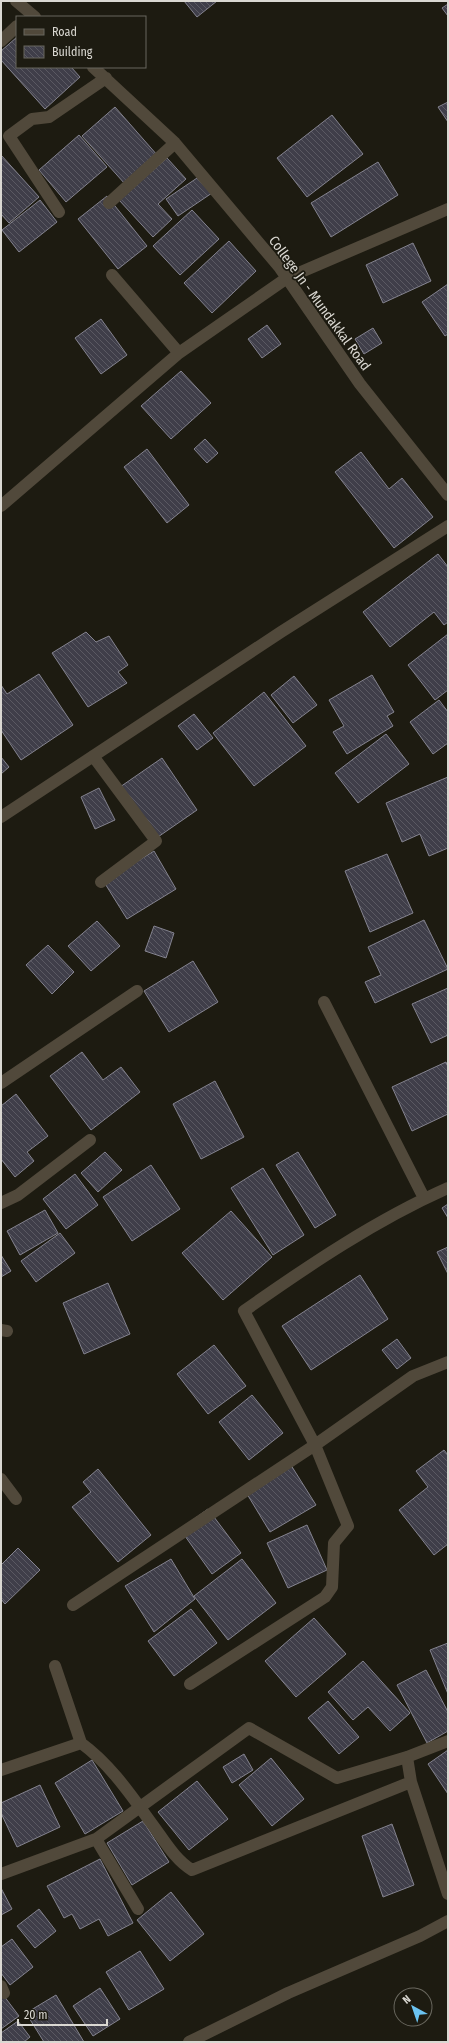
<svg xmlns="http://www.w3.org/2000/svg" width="449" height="2043" font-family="'Fira Sans Condensed',sans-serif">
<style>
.building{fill:url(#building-back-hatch);stroke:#84838f}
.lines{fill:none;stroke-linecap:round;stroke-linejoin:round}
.minor{stroke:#51493b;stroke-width:12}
.labels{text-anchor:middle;stroke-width:3.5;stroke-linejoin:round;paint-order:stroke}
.street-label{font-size:14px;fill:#dad8d2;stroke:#1d1b11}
</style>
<defs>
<pattern id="building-back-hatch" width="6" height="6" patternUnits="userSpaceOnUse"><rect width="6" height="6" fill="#3f3e49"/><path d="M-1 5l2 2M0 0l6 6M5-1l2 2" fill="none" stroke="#5a5962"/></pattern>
</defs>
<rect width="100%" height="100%" fill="#1d1b11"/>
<path class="building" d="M184 1H217L197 17Z
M448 4V16L442 8Z
M17 37V67H71L80 77 45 109 1 60V51Z
M448 102V122L438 107Z
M115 107 158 156 125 184 82 136Z
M332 115 363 154 307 197 277 158Z
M79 135 107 167 66 202 39 170Z
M1 155 39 197 9 223 1 214Z
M167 158 186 179 158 204 172 219 153 237 119 200Z
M378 162 398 195 331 237 311 203Z
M200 176 212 193 178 216 166 199Z
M107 196 147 246 118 269 78 219Z
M40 200 57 222 19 252 2 230Z
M192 210 219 239 180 275 153 246Z
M229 241 256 271 212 313 184 283Z
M413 243 431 281 383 303 366 265Z
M448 284V334L445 336 422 302Z
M101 319 127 355 101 374 75 338Z
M267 325 281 344 262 358 248 339Z
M373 328 382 343 364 354 355 339Z
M181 371 211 403 171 439 141 406Z
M205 439 218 453 207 463 194 449Z
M147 449 189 505 167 523 124 467Z
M361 452 389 489 402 478 433 517 394 548 335 472Z
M438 554 448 567V622L444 625 434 612 390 647 363 612Z
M86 632 96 642 109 636 128 665 118 672 127 683 88 707 52 653Z
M448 634V690L435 700 408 665Z
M39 674 73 725 21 760 1 730V685L7 694Z
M372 675 394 712 387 716 393 726 347 754 333 732 344 726 329 700Z
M294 676 317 705 293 723 271 695Z
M264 692 306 746 254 786 213 733Z
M439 700 448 712V743L433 754 410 722Z
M194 714 213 738 197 750 178 726Z
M386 734 409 764 358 803 335 773Z
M1 757 9 767 1 774Z
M162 758 197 810 155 839 120 787Z
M448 777V848L429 856 420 834 402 842 386 803Z
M99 788 115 820 95 829 81 797Z
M154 851 176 889 127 919 104 882Z
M387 854 413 913 370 932 345 871Z
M424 920 448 969 375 1003 365 982 381 975 368 947Z
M97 921 120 946 91 971 68 946Z
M154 926 174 933 166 958 145 951Z
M48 945 74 972 52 994 26 965Z
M193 961 218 1002 169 1032 144 991Z
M448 988V1035L431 1043 412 1004Z
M82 1052 103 1080 121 1067 140 1092 91 1130 50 1076Z
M446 1062 448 1067V1114L412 1131 392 1087Z
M215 1081 244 1137 201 1159 173 1104Z
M16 1094 48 1136 27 1152 34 1161 15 1177 1 1159V1106Z
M105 1152 122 1170 98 1192 81 1173Z
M298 1152 336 1215 315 1228 276 1165Z
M151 1165 180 1209 132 1241 103 1197Z
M263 1168 304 1235 273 1255 231 1188Z
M75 1174 98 1205 66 1229 43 1199Z
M448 1204V1218L442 1208Z
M45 1210 58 1233 20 1255 7 1231Z
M231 1211 272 1257 223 1300 182 1253Z
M60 1233 75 1253 36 1282 21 1261Z
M448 1247V1274L437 1252Z
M1 1255 11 1271 1 1277Z
M360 1275 388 1319 311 1370 282 1326Z
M108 1283 130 1334 84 1354 63 1303Z
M397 1339 411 1358 397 1369 382 1350Z
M214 1345 246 1386 208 1414 177 1374Z
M252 1395 283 1433 249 1460 219 1422Z
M444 1450 448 1455V1544L434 1555 399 1510 428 1487 416 1471Z
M289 1462 316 1505 270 1532 244 1489Z
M98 1469 151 1535 118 1562 72 1507 91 1492 83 1482Z
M208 1509 241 1553 212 1574 180 1529Z
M307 1525 327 1570 288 1588 267 1543Z
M18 1548 40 1570 5 1604 1 1599V1565Z
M171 1559 195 1599 154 1632 125 1586Z
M242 1559 276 1603 228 1640 194 1596Z
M191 1609 217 1643 174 1676 148 1641Z
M314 1618 346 1654 296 1697 265 1661Z
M448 1643V1694L430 1650Z
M363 1661 410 1713 390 1731 368 1707 353 1720 328 1692Z
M426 1670 448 1712V1731L427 1743 397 1685Z
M328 1701 359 1737 339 1754 308 1718Z
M448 1750V1794L428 1764Z
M244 1754 253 1770 232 1783 223 1767Z
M271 1758 304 1799 272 1826 239 1785Z
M92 1760 123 1811 85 1834 55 1783Z
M197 1781 228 1819 189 1850 158 1812Z
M40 1785 60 1827 17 1847 1 1813V1803Z
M143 1821 169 1862 132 1885 107 1843Z
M392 1824 414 1885 383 1897 362 1836Z
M100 1859 133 1923 108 1936 99 1919 80 1929 72 1914 64 1918 47 1886Z
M1 1888 12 1909 1 1915Z
M171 1892 204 1934 170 1961 137 1920Z
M39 1909 56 1931 35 1948 17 1926Z
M12 1939 33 1967 10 1985 1 1973V1947Z
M140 1951 164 1989 129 2010 106 1972Z
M100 1988 120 2019 93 2036 73 2006Z
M1 1992 19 2016 1 2029Z
M56 1995 84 2042H44L26 2013Z
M18 2021 30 2037 24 2042H1V2033Z"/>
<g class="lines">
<path class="minor" d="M16 1 35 17
M1 41 17 26
M93 67 175 143 280 268 360 384 448 495
M109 203 175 143
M59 212 9 136 32 119 49 117 106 78
M112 275 179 353
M1 506 179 353 287 278 448 209
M93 756 156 841 101 882
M1 817 281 632 448 526
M324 1002 424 1198
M1 1083 137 991
M1 1203 18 1195 90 1140
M1 1330 7 1331
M1 1479 16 1499
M73 1605 315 1445 413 1376 448 1362
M55 1666 81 1743
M190 1684 325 1597 332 1587 334 1543 348 1526 315 1445 244 1311C309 1265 376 1220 448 1188
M1 1770 81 1743C110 1764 131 1795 152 1824 164 1840 175 1860 192 1870L411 1782 407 1757
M411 1782 448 1894
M96 1839 138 1909
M1 1874 96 1839 249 1728 337 1778 407 1757 448 1741
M1 1986 4 1993
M189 2042 288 1993 420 1936 448 1921"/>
</g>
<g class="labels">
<g class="street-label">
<text transform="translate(320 303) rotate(54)" y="5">College Jn - Mundakkal Road</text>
</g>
</g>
<rect width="449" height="2043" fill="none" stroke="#dad8d2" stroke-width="4"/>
<rect x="16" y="16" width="130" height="52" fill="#1d1b11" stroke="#69675e"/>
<rect x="24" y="29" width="20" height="6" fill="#51493b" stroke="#69675e"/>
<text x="52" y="36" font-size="12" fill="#dad8d2">Road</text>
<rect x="24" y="46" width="20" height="12" fill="url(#building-back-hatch)" stroke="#69675e"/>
<text x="52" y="56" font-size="12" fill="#dad8d2">Building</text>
<g transform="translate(413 2007) rotate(320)"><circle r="19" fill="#1d1b11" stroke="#69675e"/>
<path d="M0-3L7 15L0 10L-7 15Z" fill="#6bc3f2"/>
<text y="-6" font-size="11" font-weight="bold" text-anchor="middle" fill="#dad8d2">N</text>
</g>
<path d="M18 2019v6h89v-6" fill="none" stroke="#dad8d2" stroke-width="2"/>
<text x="24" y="2019" font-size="12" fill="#dad8d2" stroke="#1d1b11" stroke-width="3" paint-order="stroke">20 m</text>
</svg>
